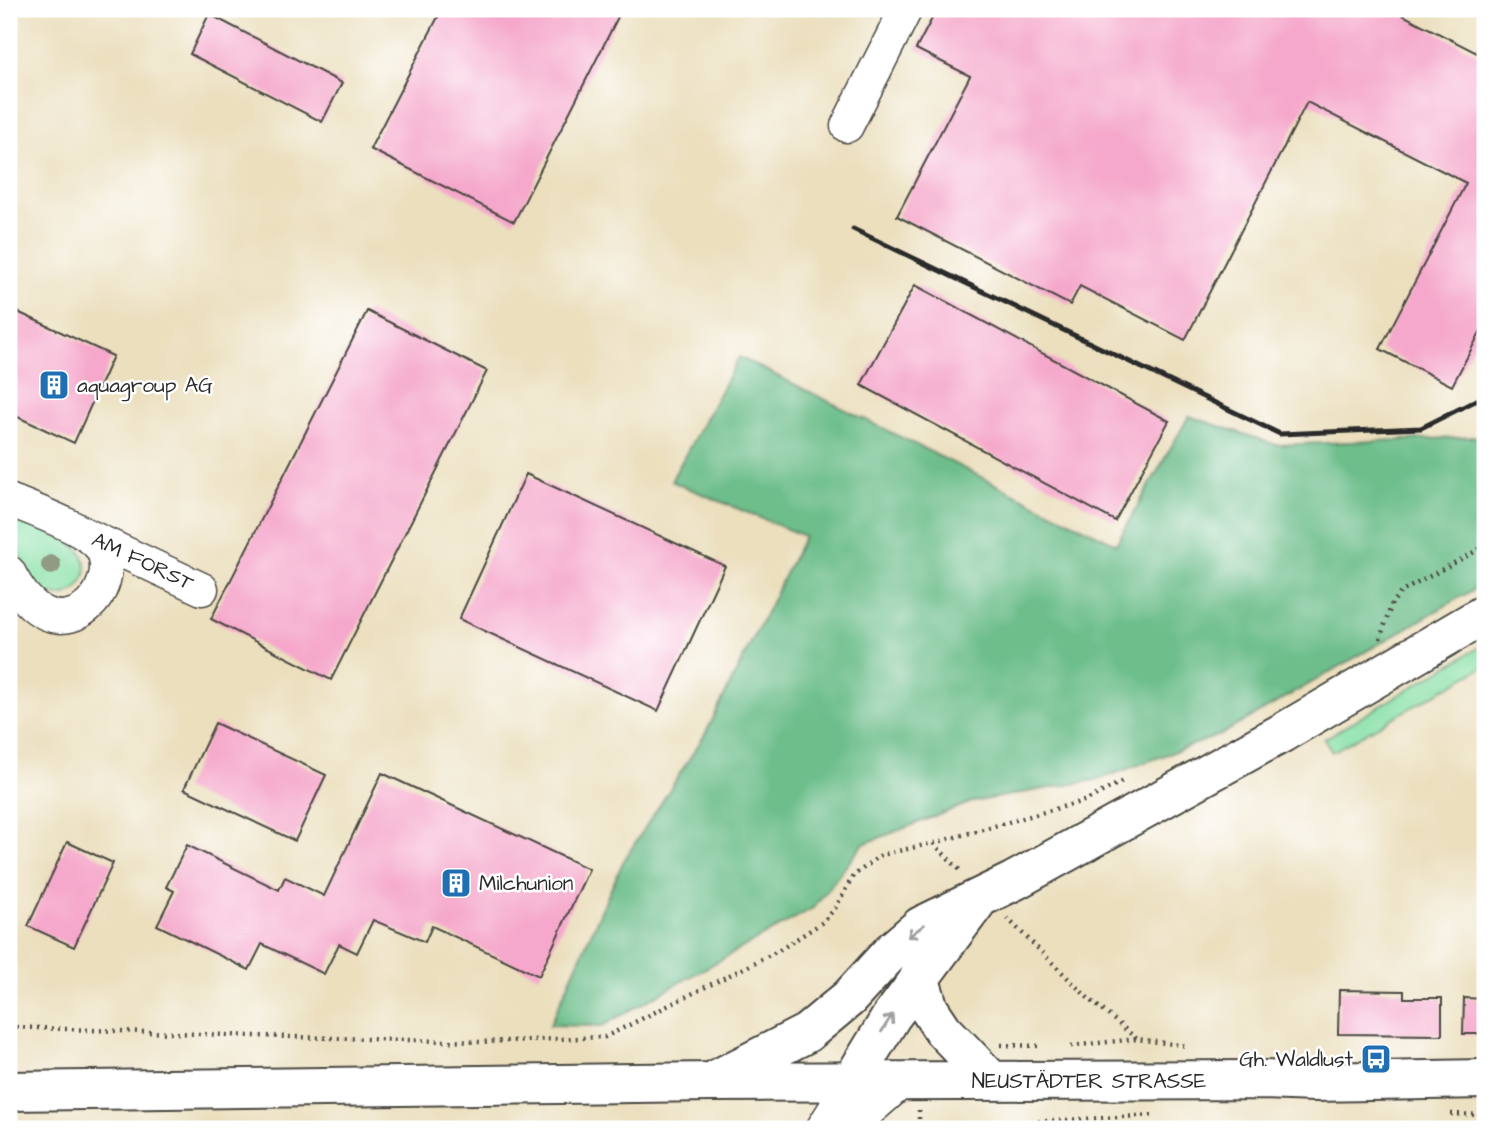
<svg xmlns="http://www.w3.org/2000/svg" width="1494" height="1138" font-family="'Architects Daughter',sans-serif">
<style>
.green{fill:#87e0a6;stroke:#598668;stroke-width:2}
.forest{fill:#6dbe8b;stroke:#4c745b;stroke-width:2}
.building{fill:#f5a8cb}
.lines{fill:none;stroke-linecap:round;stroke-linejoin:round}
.minor-casing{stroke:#484641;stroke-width:35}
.major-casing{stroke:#484641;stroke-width:42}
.path{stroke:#484641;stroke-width:4.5;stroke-dasharray:2 5;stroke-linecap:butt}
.minor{stroke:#fff;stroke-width:32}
.major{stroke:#fff;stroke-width:38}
.rail{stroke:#2b2b2b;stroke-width:5}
.tree{fill:#919a82}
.oneway{stroke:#a0a0a0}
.labels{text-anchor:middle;stroke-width:5;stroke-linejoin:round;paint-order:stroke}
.poi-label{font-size:21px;fill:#2b2b2b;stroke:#fff;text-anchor:start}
.street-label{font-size:21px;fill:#2b2b2b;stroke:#fff}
</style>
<rect width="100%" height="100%" fill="#fff"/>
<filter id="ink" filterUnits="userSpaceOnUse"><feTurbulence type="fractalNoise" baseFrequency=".0143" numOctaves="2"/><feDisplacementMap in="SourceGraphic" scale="14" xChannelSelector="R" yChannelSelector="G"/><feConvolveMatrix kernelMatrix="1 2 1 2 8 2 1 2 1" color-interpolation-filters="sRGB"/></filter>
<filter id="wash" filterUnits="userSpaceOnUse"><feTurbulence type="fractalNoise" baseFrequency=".00686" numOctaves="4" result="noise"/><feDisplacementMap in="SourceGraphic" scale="28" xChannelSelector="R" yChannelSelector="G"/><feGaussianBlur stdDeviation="1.57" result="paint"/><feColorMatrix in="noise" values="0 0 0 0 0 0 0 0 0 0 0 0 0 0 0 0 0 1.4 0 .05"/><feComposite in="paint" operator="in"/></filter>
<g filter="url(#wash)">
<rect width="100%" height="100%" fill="#ebdfbe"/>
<path class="green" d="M13 515C31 524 62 534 76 547 106 575 61 619 34 581 30 575 27 568 24 562 14 544 9 538 9 517Z
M1485 644V666L1332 752 1324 739Z"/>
<path class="forest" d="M739 357 1116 544 1189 416 1276 445 1477 437 1485 425V583L1222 734 1100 779 972 802 863 844 813 908 602 1026 550 1025 623 862 706 733 804 536 671 481Z"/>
<g id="blocks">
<path class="building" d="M442 9H622L514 222 370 149Z
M937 9H1391L1485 57V323L1452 386 1380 349 1466 183 1307 102 1185 340 1080 286 1070 305 897 216 970 76 916 49Z
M209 14 342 83 322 122 190 54Z
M915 285 1169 421 1115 521 861 385Z
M9 308 113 356 74 443 9 413Z
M367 311 487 371 331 680 211 619Z
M526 474 725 566 658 711 459 619Z
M215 723 326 775 295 841 184 789Z
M382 773 589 869 539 976 432 926 425 942 373 920 357 953 339 944 324 974 262 944 249 970 157 925 174 891 166 887 187 845 279 890 285 877 324 896Z
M67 842 113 863 74 947 28 926Z
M1339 990 1404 991V998H1442V1035L1338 1034Z
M1464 998 1485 999V1034H1463Z"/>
</g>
</g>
<g filter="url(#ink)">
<use href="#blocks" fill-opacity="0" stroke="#484641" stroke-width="2"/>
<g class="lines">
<g class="minor-casing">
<path id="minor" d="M847 126 906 9
M9 500C31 509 87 529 100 547 127 586 57 668 9 572
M85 534 202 589
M822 1129 852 1081
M848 1129 903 1081"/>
</g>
<g class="major-casing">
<path id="major" d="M919 977 929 1009 943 1030 992 1081
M717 1079 807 1033 849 998 892 951 921 926 1014 881 1282 733 1485 614
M852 1081 891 1017 976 903
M9 1091 712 1082 1264 1080 1314 1082 1485 1079"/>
</g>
<path class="path" d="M1380 639 1392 603 1401 592 1485 546
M934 843 1087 800 1125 780
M1007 918 1088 998 1137 1039
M9 1027 256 1036 481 1042 605 1037 778 951 823 922 836 907 853 876 881 855 933 843 962 872
M1001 1045 1041 1046
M1071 1046 1137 1039 1187 1046
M919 1110V1129
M1451 1114 1485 1115
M276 1129 392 1127 480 1129
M990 1129 1012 1123 1156 1115"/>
<use href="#minor" class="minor"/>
<use href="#major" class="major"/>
<path class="rail" d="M853 229 1280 434 1421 428 1485 396"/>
</g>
<circle class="tree" cx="51" cy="565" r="10"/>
<defs><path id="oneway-shaft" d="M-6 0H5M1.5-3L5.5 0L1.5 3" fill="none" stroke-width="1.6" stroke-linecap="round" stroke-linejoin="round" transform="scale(1.75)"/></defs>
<g class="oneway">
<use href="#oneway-shaft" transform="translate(916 931) rotate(143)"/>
<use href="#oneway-shaft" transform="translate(887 1023) rotate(-58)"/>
</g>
</g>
<defs>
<g id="building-square" transform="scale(1.575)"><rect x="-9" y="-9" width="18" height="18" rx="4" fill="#1f6fb2" stroke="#fff"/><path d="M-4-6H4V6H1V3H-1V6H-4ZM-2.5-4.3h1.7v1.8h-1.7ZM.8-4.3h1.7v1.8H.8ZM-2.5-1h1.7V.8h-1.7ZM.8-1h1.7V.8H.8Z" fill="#fff"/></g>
<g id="bus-square" transform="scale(1.575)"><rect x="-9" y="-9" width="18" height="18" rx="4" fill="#1f6fb2" stroke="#fff"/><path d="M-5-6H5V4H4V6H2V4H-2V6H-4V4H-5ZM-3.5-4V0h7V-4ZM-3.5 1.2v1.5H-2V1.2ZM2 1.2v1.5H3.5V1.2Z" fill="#fff"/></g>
</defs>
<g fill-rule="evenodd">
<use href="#building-square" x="54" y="385"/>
<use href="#building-square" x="456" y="883"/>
<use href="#bus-square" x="1376" y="1059"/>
</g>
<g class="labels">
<g class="poi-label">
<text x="77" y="392">aquagroup AG</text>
<text x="479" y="890">Milchunion</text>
<text x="1353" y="1066" text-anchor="end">Gh. Waldlust</text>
</g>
<g class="street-label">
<text transform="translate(143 561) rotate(25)" y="7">AM FORST</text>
<text x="1089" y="1088">NEUSTÄDTER STRASSE</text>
</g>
</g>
<rect width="1494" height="1138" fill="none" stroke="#fff" stroke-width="35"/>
</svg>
